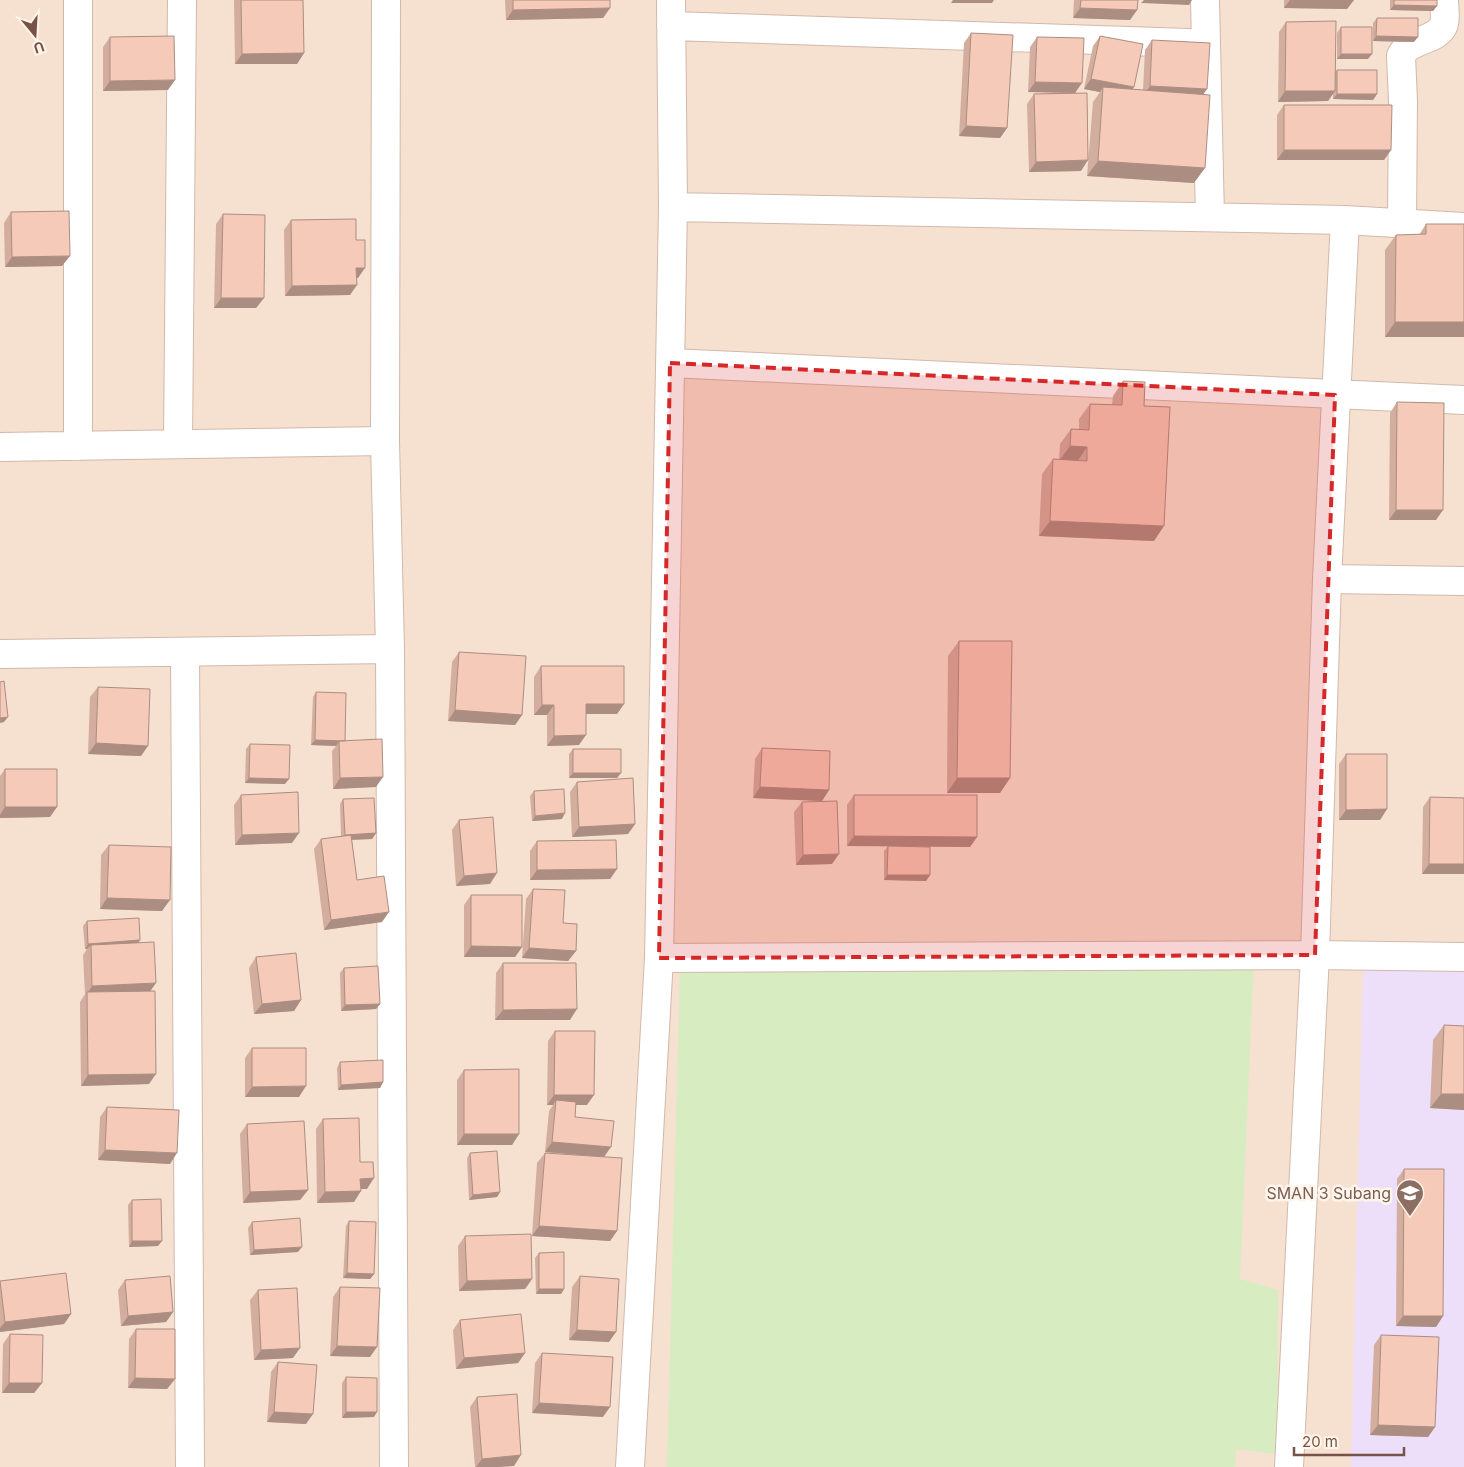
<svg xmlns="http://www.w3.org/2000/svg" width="1464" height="1467" font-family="Inter,sans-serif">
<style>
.residential{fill:#f6e1d0}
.education{fill:#eddffa}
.green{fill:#d7ecc0}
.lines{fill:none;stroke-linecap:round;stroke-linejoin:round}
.minor-casing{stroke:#d2b8ab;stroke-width:30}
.minor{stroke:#fff;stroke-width:28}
.wall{fill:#d3ae9e}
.shaded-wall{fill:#ac8d81}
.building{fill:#f5cab8;stroke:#ac8d81}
.marked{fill:#d62828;fill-opacity:0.2;stroke:#d62828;stroke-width:4;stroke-dasharray:10 6;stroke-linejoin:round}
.labels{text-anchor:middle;stroke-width:5;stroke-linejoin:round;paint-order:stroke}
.education-label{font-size:16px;fill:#785e54;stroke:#fff5ea;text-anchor:end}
</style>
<rect width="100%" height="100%" fill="#fef0e2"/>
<path class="residential" d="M0 0H1464V1467H0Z"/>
<path class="education" d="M1363 964 1464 967V1467H1351Z"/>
<path class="green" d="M1254 957 1240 1279 1278 1290 1277 1454 1236 1449 1235 1467H667L680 963Z"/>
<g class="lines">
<g class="minor-casing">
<path id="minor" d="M386 0 385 441 390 649 394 1467
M1205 0 1210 217
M671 26 1189 43
M673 207 1345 220 1464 227
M1402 224 1403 101 1401 56C1408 38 1438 42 1444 24 1446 17 1444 7 1444 0
M670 363 1464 400
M178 444 182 0
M78 446V0
M0 447 385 441
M1327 579 1464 581
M185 652 190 1467
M0 654 390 649
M659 958 1315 955 1464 957
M630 1467 659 958 673 207 671 0
M1289 1467 1315 955 1327 579 1345 220"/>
</g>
<use href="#minor" class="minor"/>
</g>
<path class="wall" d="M234 0H303L304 53 297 64H235Z
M505 0H610V8L603 18 506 20Z
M1074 0H1138L1137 10 1130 20 1073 18Z
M1284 0H1354L1347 9 1284 8Z
M1390 0H1437V6L1433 11 1390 10Z
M1377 18 1414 42 1373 41V23Z
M1286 22 1335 73 1337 70 1377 94 1373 100 1333 99V94L1328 101 1278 102 1279 32Z
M1341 27 1368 59H1337V33Z
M971 33 1007 128 1000 138 959 136 964 43Z
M1100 36 1133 89 1143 90 1145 50 1152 40 1204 94 1194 183 1087 176 1093 102 1100 92 1084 89 1093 46Z
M110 37 168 90 103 91V47Z
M1037 37 1076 93 1081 171 1029 172 1027 104 1034 94 1069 93 1028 92 1030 47Z
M1284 105 1391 150 1384 160H1277V115Z
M11 212 62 266 5 267 4 223Z
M223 214 264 298 256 308H214L216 224Z
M291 220 358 278H356L350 295 285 296 284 230Z
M1426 224H1464V337H1385V250L1396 235H1419Z
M1123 381 1144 406 1154 541 1039 536 1042 474 1053 459 1059 460 1060 444 1071 429 1079 430V419L1090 404 1112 405 1113 396Z
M1397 402 1436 520H1389L1390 413Z
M959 641 1010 778 1000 793H947L948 656Z
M459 652 522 715 515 725 448 721 452 662Z
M541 666 624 704 617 714H586L579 745 547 746V715H534V677Z
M98 687 141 756 88 754 90 697Z
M316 692 345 741 376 787 333 789 332 751 336 746 311 745 313 697Z
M250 744 285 784 245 783 246 749Z
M762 748 829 790 822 801 753 798 755 759Z
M573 749 621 773 617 778H569V754Z
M1346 754 1387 809 1380 820H1339V764Z
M5 769 50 817 0 818V776Z
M577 782 635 824 628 834 572 837 570 792Z
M534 791 562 819 532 821 530 796Z
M241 795 292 843 235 845 234 805Z
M854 795 977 837 970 847 892 846 930 875 926 881 884 880V851L888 846H847V805Z
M1430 797 1464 798V874H1422L1423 807Z
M343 799 376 833 372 839 352 840 357 880 382 922 324 930 314 849 321 839 341 836 340 804Z
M802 802 832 864 796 865 794 812Z
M459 820 490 884 456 886 452 830Z
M537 841 617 869 610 879 530 880V851Z
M109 845 162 911 100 909 101 855Z
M533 889 563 923 576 951 568 961 522 958 526 899Z
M471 895 522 947 515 957H464V905Z
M87 921 140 940 138 943 150 991 149 1084 81 1086 80 1002 85 994 83 955 87 949H85L83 926Z
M256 957 301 1000 294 1011 254 1014 249 968Z
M503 963 570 1020H495L496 973Z
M344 968 380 1004 376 1009 341 1011 340 973Z
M1444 1025 1464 1026V1110L1430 1108 1433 1040Z
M555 1031 587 1105H576L575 1117 604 1157 617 1231 610 1241 532 1236 537 1163 545 1153 593 1156 545 1152 549 1111 553 1105H547L548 1041Z
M252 1048 299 1097H245V1058Z
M340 1062 383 1082 380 1088 338 1090 337 1068Z
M464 1070 519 1134 512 1145H457V1080Z
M107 1107 170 1164 98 1160 100 1117Z
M323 1119 360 1162 367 1189H361L354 1202 317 1203 316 1129Z
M247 1124 308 1190 300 1200 243 1203 240 1134Z
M470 1153 500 1192 497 1197 469 1200 467 1158Z
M1404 1169 1443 1316 1436 1327 1396 1326 1397 1179Z
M132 1200 158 1246 129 1247 128 1205Z
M349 1221 374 1274 370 1279 343 1278 346 1226Z
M252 1222 298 1252 250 1255 248 1228Z
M465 1236 532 1279 525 1289 459 1291 458 1246Z
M539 1253 564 1289 561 1294H536L535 1258Z
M580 1276 609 1342 569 1340 572 1287Z
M125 1280 173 1312 166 1322 121 1326 118 1290Z
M0 1281 71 1314 64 1324 0 1332Z
M340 1287 370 1357 330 1356 333 1297Z
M258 1290 293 1358 254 1360 250 1300Z
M460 1320 525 1353 518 1363 456 1369 453 1330Z
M136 1329 175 1379 167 1389 128 1388 129 1339Z
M10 1334 42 1383 34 1393H2L3 1344Z
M1381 1335 1435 1427 1428 1437 1370 1435 1374 1345Z
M542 1353 603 1417 532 1413 535 1363Z
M278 1362 306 1424 267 1422 271 1372Z
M346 1377 374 1417 342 1418V1383Z
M477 1397 514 1466 496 1467H475L470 1407Z"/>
<path class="shaded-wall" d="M953 0H994L992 3H951Z
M1144 0H1192L1189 5 1141 3Z
M1290 0H1354L1347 9 1284 8Z
M1394 5 1437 6 1433 11 1390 10Z
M610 8 603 18 506 20 513 10Z
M1080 8 1137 10 1130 20 1073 18Z
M1376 36 1418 37 1414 42 1373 41Z
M304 53 297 64H235L242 54Z
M1341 54H1372L1368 59H1337Z
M1091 79 1134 87 1127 98 1103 87 1100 92 1084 89Z
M175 80 168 90 103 91 110 81Z
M1035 82 1082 83 1075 93 1028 92Z
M1150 86 1207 89 1200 99 1143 96Z
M1285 91H1335L1328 101 1278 102Z
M1337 94H1377L1373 100 1333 99Z
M966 126 1007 128 1000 138 959 136Z
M1284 150H1391L1384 160H1277Z
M1088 160 1081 171 1029 172 1036 162Z
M1098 161 1205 168 1194 183 1087 176Z
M70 256 62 266 5 267 12 257Z
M356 268H365L358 278H349Z
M357 285 350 295 285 296 292 286Z
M221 298H264L256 308H214Z
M1395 322H1464V337H1385Z
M1070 446 1087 447 1077 462 1059 461Z
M1396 510H1443L1436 520H1389Z
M1050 521 1164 526 1154 541 1039 536Z
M586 704H624L617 714H579Z
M542 705H554L547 715H534Z
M455 710 522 715 515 725 448 721Z
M8 717 4 722 0 723V718Z
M586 735 579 745 547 746 554 736Z
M315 740 345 741H339L336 746 311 745Z
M96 743 148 746 141 756 88 754Z
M573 773H621L617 778H569Z
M383 777 376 787 333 789 340 778Z
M249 778 289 779 285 784 245 783Z
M957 778H1010L1000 793H947Z
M760 787 829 790 822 801 753 798Z
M5 807H57L50 817 0 818V815Z
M1387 809 1380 820H1339L1346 810Z
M565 813 562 819 532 821 535 816Z
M635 824 628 834 572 837 579 827Z
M299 833 292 843 235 845 242 835Z
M376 833 372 839 342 840 345 835Z
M854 836 977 837 970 847 847 846Z
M839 854 832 864 796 865 803 855Z
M1429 864H1464V874H1422Z
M617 869 610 879 530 880 537 870Z
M497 873 490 884 456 886 464 876Z
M887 875H930L926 881 884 880Z
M107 898 170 900 162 911 100 909Z
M389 912 382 922 324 930 331 920Z
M140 940 137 945H91L87 949H85L88 944Z
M471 946 522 947 515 957H464Z
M529 948 576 951 568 961 522 958Z
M156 983 149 993 87 994 92 986Z
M301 1000 294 1011 254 1014 262 1004Z
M380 1004 376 1009 341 1011 345 1005Z
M577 1009 570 1020H495L503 1010Z
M156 1074 149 1084 81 1086 88 1075Z
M383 1082 380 1088 338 1090 341 1085Z
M306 1086 299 1097H245L252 1087Z
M1441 1094H1464V1110L1430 1108Z
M554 1095H594L587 1105H556V1100L553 1105H547Z
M464 1134H519L512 1145H457Z
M552 1142 611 1147 604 1157 545 1152Z
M105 1150 177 1153 170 1164 98 1160Z
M374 1178 367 1189H353L360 1179Z
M308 1190 300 1200 243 1203 250 1192Z
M361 1191 354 1202 317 1203 325 1192Z
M500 1192 497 1197 469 1200 473 1195Z
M539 1226 617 1231 610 1241 532 1236Z
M132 1241H162L158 1246 129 1247Z
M302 1247 298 1252 250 1255 254 1250Z
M347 1273 374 1274 370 1279 343 1278Z
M532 1279 525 1289 459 1291 467 1281Z
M539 1289H564L561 1294H536Z
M173 1312 166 1322 121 1326 128 1316Z
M71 1314 64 1324 0 1332V1328L5 1322Z
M1403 1316H1443L1436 1327 1396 1326Z
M577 1330 616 1332 609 1342 569 1340Z
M337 1346 377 1347 370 1357 330 1356Z
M300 1348 293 1358 254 1360 261 1350Z
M525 1353 518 1363 456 1369 464 1358Z
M135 1378 175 1379 167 1389 128 1388Z
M9 1383H42L34 1393H2Z
M539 1403 610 1407 603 1417 532 1413Z
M274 1412 313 1414 306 1424 267 1422Z
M346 1412H377L374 1417 342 1418Z
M1378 1425 1435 1427 1428 1437 1370 1435Z
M521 1455 514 1466 496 1467H476L482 1459Z"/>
<path class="building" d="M241 0H303L304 53 242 54Z
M513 0H610V8L513 10Z
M1081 0H1138L1137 10 1080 8Z
M1394 0H1437V6L1394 5Z
M1377 18H1418V37L1376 36Z
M1336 21 1335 91H1285L1286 22Z
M1341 27H1372V54H1341Z
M971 33 1013 35 1007 128 966 126Z
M174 36 175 80 110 81V37Z
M1100 36 1143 44 1134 87 1091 79Z
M1037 37 1084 38 1082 83 1035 82Z
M1152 40 1210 43 1207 89 1150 86Z
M1337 70H1377V94H1337Z
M1103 87 1210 95 1205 168 1098 161Z
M1087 93 1088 160 1036 162 1034 94Z
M1284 105H1392L1391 150H1284Z
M69 211 70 256 12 257 11 212Z
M223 214 265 215 264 298H221Z
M356 219V240H365V268H356L357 285 292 286 291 220Z
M1426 224H1464V322H1395L1396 235 1426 234Z
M1123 381 1145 382 1144 406 1170 407 1164 526 1050 521 1053 459 1087 461V447L1070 446 1071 429 1089 430 1090 404 1122 405Z
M1397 402 1444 403 1443 510H1396Z
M959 641H1012L1010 778H957Z
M459 652 526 656 522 715 455 710Z
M541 666H624V704H586V735L554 736V705H542Z
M4 681 8 717 0 718V682Z
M98 687 150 689 148 746 96 743Z
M316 692 346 693 345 741 315 740Z
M382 739 383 777 340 778 339 741Z
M250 744 290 745 289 779 249 778Z
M762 748 830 751 829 790 760 787Z
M573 749H621V773H573Z
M1346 754H1387V809L1346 810Z
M5 769H57V807H5Z
M633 778 635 824 579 827 577 782Z
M564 789 565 813 535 816 534 791Z
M298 792 299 833 242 835 241 795Z
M854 795H977V837L854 836Z
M1430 797 1464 798V864H1429Z
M374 798 376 833 345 835 343 799Z
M837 801 839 854 803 855 802 802Z
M493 817 497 873 464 876 459 820Z
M351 835 357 880 384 876 389 912 331 920 321 839Z
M616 840 617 869 537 870V841Z
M109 845 171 847 170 900 107 898Z
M888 846 930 847V875H887Z
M533 889 565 890 563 923 577 924 576 951 529 948Z
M471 895H522V947L471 946Z
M139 918 140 940 88 944 87 921Z
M154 942 156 983 92 986 91 945Z
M296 953 301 1000 262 1004 256 957Z
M503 963H576L577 1009 503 1010Z
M378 966 380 1004 345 1005 344 968Z
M155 991 156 1074 88 1075 87 992Z
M1444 1025 1464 1026V1094H1441Z
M555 1031H595L594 1095H554Z
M252 1048H306V1086L252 1087Z
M383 1060V1082L341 1085 340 1062Z
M519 1069V1134H464V1070Z
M556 1100 576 1102 575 1117 614 1121 611 1147 552 1142Z
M107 1107 179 1110 177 1153 105 1150Z
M359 1118 360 1162H373L374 1178 360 1179 361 1191 325 1192 323 1119Z
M304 1121 308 1190 250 1192 247 1124Z
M497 1151 500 1192 473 1195 470 1153Z
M545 1153 622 1158 617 1231 539 1226Z
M1404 1169H1444L1443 1316H1403Z
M161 1199 162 1241H132V1200Z
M300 1218 302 1247 254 1250 252 1222Z
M349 1221 376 1222 374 1274 347 1273Z
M531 1234 532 1279 467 1281 465 1236Z
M564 1252V1289H539V1253Z
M66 1273 71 1314 5 1322 0 1281Z
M170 1276 173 1312 128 1316 125 1280Z
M580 1276 619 1279 616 1332 577 1330Z
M340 1287 380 1288 377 1347 337 1346Z
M297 1288 300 1348 261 1350 258 1290Z
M521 1314 525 1353 464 1358 460 1320Z
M136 1329H175V1379L135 1378Z
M10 1334 43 1335 42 1383H9Z
M1381 1335 1439 1337 1435 1427 1378 1425Z
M542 1353 613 1357 610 1407 539 1403Z
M278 1362 317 1365 313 1414 274 1412Z
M346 1377 377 1378V1412H346Z
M517 1394 521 1455 482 1459 477 1397Z"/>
<path class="marked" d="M670 363 1335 395 1315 955 659 958Z"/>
<defs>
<g id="school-pin" transform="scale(1.4375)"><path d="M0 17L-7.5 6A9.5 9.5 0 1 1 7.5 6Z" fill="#8d6e63" stroke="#fff5ea"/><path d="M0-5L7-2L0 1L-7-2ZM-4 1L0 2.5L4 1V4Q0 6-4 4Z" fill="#fff"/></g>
</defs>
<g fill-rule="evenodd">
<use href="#school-pin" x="1410" y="1193"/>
</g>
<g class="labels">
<g class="education-label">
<text x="1391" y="1199">SMAN 3 Subang</text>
</g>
</g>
<g transform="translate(35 35) rotate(162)" stroke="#fff5ea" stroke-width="4" paint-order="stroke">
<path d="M0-4L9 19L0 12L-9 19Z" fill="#775347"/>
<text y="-8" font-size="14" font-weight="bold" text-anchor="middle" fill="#775347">U</text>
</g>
<path d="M1294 1447v8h110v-8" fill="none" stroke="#775347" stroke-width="2.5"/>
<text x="1302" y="1447" font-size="15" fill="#775347" stroke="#fff5ea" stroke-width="4" paint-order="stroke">20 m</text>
</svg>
